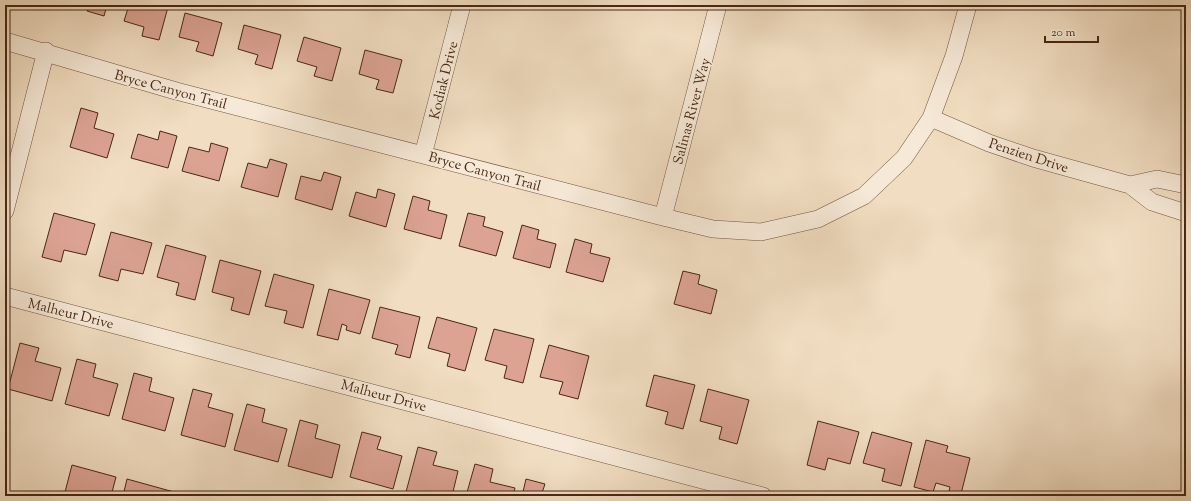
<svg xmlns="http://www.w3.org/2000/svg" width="1191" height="501" font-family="'Sorts Mill Goudy',serif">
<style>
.building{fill:#dca393;stroke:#492714}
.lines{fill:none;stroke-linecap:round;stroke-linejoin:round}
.minor-casing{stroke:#73543f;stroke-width:18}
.minor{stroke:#f6e9d7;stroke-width:17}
.labels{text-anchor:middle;stroke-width:3;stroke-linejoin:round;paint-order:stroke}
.street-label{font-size:14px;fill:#492714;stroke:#f6e9d7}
</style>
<rect width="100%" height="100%" fill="#f1ddc1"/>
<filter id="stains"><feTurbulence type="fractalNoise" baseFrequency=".005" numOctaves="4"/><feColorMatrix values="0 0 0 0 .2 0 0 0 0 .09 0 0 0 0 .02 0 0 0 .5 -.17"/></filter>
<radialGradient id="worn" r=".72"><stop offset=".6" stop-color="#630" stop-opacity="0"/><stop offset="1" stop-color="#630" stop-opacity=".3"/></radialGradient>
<path class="building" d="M89 5H107L104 16 87 11Z
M129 5H159L168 7 159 40 142 36 144 27 124 21Z
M185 13 222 23 213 56 196 51 199 42 179 37Z
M244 25 281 35 272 69 255 64 258 55 238 49Z
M304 37 341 48 332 81 314 76 317 67 297 61Z
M365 50 402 60 393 93 376 89 379 80 359 74Z
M81 108 98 113 94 128 114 134 107 158 70 147Z
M160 131 177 136 168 168 131 158 138 134 158 140Z
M211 143 228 148 219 181 182 171 189 147 209 152Z
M270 159 287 164 278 197 241 187 248 163 267 168Z
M324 172 341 177 332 210 295 199 301 176 321 181Z
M378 189 395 194 386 227 349 216 356 192 376 198Z
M413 196 430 201 428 210 447 215 441 239 404 229Z
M54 213 95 224 86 255 64 250 61 262 42 257Z
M468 213 485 217 483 226 503 232 496 256 459 246Z
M522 225 539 230 537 239 556 244 550 268 513 258Z
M111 232 152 243 143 274 121 269 118 281 99 276Z
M575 239 592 244 590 253 610 258 603 282 566 272Z
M166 245 206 256 195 300 176 295 179 283 157 277Z
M220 260 261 271 249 315 231 310 234 298 212 292Z
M683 271 700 275 698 284 717 290 711 314 674 304Z
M274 274 314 285 303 328 284 323 287 311 265 306Z
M329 289 370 300 360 334 346 330 347 326 342 324 338 340 317 335Z
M380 307 420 317 410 358 395 354 398 345 372 338Z
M437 317 477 328 465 371 447 366 450 354 428 348Z
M494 329 534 339 523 383 504 378 507 366 485 360Z
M20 343 39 348 35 361 61 368 52 401 8 389Z
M549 345 589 356 578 399 559 394 563 382 540 377Z
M77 359 96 364 93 377 118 384 109 416 65 404Z
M134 373 152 378 149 391 174 398 165 431 122 419Z
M654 375 695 385 683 429 665 424 668 412 646 406Z
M193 389 212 394 208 407 233 414 225 447 181 435Z
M708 389 749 400 737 444 719 439 722 427 700 421Z
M247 404 265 409 262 422 287 429 278 462 234 450Z
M300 420 318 425 315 438 340 445 332 478 288 466Z
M818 421 859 432 850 464 828 458 825 470 807 465Z
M362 432 381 437 377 449 402 456 393 489 350 477Z
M872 432 912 443 901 486 882 481 885 469 863 463Z
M926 440 948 446 946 452 970 458 961 494 949 491 950 487 936 483 933 492 914 487Z
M418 447 437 452 433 465 458 471 452 496H420L406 492Z
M475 464 493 469 490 482 515 488 513 496H466Z
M72 465 116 477 111 496H64Z
M127 479 174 492 173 496H123Z
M526 479 545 484 541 496H522Z
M583 492 598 496H582Z"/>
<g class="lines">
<g class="minor-casing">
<path id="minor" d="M5 41 176 91 663 217 713 229 761 232 818 219 864 196 904 158 931 118 954 56 968 5
M931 118 989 143 1033 158 1130 185 1152 202 1186 213
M423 155 462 5
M1130 185 1157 179 1186 185
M5 211 46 51
M663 217 718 5
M5 296 763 496"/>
</g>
<use href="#minor" class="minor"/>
</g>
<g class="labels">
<g class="street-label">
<text transform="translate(443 80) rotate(-76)" y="5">Kodiak Drive</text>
<text transform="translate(171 89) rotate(15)" y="5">Bryce Canyon Trail</text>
<text transform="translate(691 111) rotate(-75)" y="5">Salinas River Way</text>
<text transform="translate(1029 155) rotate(18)" y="5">Penzien Drive</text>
<text transform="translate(485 171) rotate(15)" y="5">Bryce Canyon Trail</text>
<text transform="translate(71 313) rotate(14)" y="5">Malheur Drive</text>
<text transform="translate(384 395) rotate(15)" y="5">Malheur Drive</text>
</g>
</g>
<rect width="1191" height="501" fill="none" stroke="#f1ddc1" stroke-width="20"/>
<rect x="6" y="6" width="1179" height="489" fill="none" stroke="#492714" stroke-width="2"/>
<rect x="10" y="10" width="1171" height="481" fill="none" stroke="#492714"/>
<path d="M1045 36v6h53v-6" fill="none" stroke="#492714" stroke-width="2"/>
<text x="1051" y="36" font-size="12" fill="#492714" stroke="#f6e9d7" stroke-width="3" paint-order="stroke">20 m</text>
<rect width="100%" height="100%" filter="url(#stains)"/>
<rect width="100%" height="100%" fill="url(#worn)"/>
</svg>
